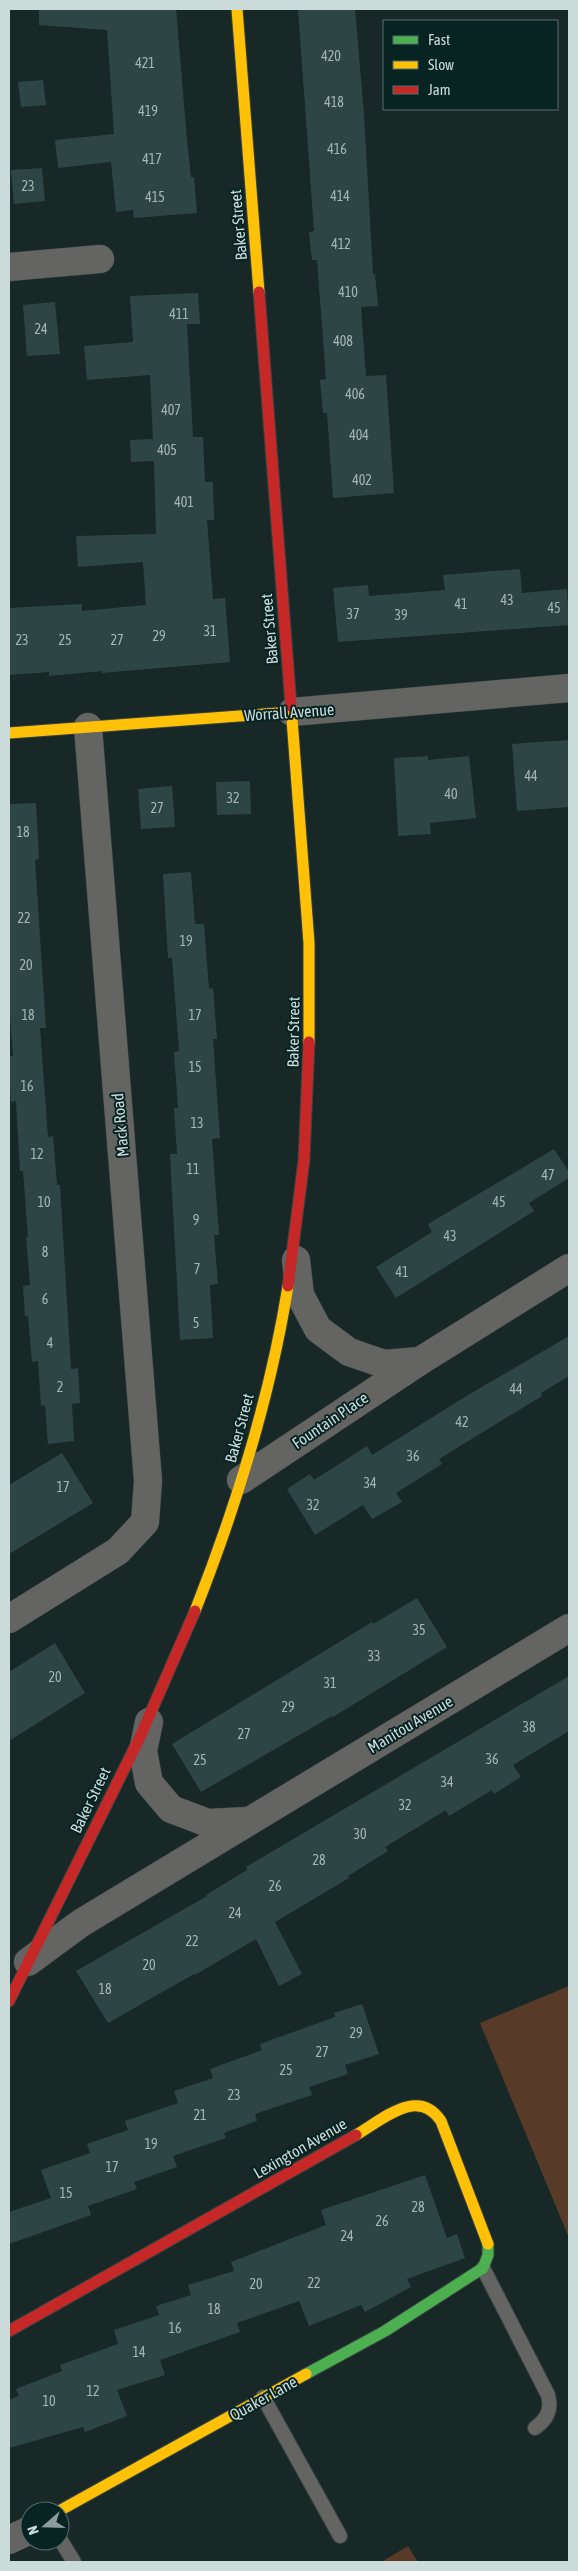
<svg xmlns="http://www.w3.org/2000/svg" width="578" height="2571" font-family="'Asap Condensed',sans-serif">
<style>
.green{fill:#573a28}
.building{fill:#2d4645}
.lines{fill:none;stroke-linecap:round;stroke-linejoin:round}
.lane-casing{stroke:#354342;stroke-width:16}
.street-casing{stroke:#354342;stroke-width:29}
.fast-casing{stroke:#354342;stroke-width:13}
.slow-casing{stroke:#354342;stroke-width:13}
.jam-casing{stroke:#354342;stroke-width:13}
.lane{stroke:#646462;stroke-width:14}
.street{stroke:#646462;stroke-width:28}
.fast{stroke:#4caf50;stroke-width:11}
.slow{stroke:#ffc107;stroke-width:11}
.jam{stroke:#c62828;stroke-width:11}
.labels{text-anchor:middle;stroke-width:4;stroke-linejoin:round;paint-order:stroke}
.number-label{font-size:14px;fill:#a4b6b5}
.street-label{font-size:16px;fill:#cbdbda;stroke:#072423}
</style>
<rect width="100%" height="100%" fill="#172827"/>
<path class="green" d="M569 1986V2238L480 2023Z
M408 2546 418 2562H381Z"/>
<path class="building" d="M39 9H176L187 140 191 177H194L197 213 134 218 133 210 116 212 111 162 58 168 55 140 114 134 107 30 39 25Z
M298 9H355L364 114 373 274H375L378 306 361 307 366 376 386 375 394 493 333 498 327 413H323L320 380 326 379 317 260H312L309 232 314 231Z
M43 80 46 105 21 107 18 82Z
M42 168 45 201 14 204 11 170Z
M198 293 200 324H187L193 437H203L205 482H213L214 520H207L213 599 225 598 230 662 102 673V671L49 676V672L9 675V608L82 604V611L146 605 143 562 78 567 76 536 156 534 154 461 131 462 130 440 153 439 150 375 87 380 84 346 133 342 130 296Z
M55 302 60 354 27 356 23 305Z
M520 569 522 593 567 589 569 625 338 642 333 588 368 585 369 596 445 590 443 575Z
M569 740V807L517 811 512 744Z
M428 756V760L469 756 476 818 430 823 431 834 398 836 394 758Z
M250 781 251 814 217 815 216 782Z
M172 786 175 827 141 829 138 789Z
M36 803 39 859 35 860 46 1028H40L48 1137 53 1136 57 1185H60L71 1369 78 1368 80 1403 72 1404 74 1441 48 1444 45 1405 41 1406 38 1361 32 1362 28 1316H25L23 1286 30 1285 26 1237H28L23 1171H20L16 1101 11 1102 9 1073V1056H13L9 1003V804Z
M191 872 195 924H204L209 989 213 988 217 1039H213L220 1138 212 1139 219 1235H214L218 1284 210 1285 213 1338 180 1340 170 1154H177L174 1108H178L174 1052 179 1051 172 958H168L163 874Z
M554 1149 569 1172V1178L529 1203 534 1211 396 1298 376 1267 432 1232 428 1224Z
M569 1336V1376L541 1393 542 1396 439 1459 442 1464 396 1493 402 1502 372 1519 363 1505 315 1535 287 1489 310 1474 314 1480 367 1446 372 1455 468 1395Z
M62 1453 93 1503 9 1554V1485Z
M417 1598 447 1647 333 1717 332 1716 201 1792 172 1744 372 1622 373 1624Z
M55 1643 85 1693 9 1741V1672Z
M569 1676V1731L513 1765 521 1777 494 1794 492 1790 449 1816 446 1810 385 1847 388 1851 348 1876 349 1878 275 1922 302 1974 279 1986 256 1939 195 1975 194 1974 108 2023 76 1971 207 1896 206 1895 247 1870 246 1867Z
M362 2004 379 2054 345 2065 348 2074 309 2087 312 2095 255 2114 257 2121 224 2133 226 2138 173 2156 177 2167 134 2182 137 2189 88 2206 91 2215 9 2244V2212L51 2198 41 2170 90 2153 87 2144 128 2130 125 2121 178 2103 174 2091 213 2078 210 2069 262 2050 260 2044 335 2017 334 2013Z
M425 2175 447 2238 457 2234 465 2258 407 2279 411 2287 365 2312 361 2305 309 2326 299 2301 237 2323 240 2332 160 2360 165 2375 117 2390 127 2416 85 2432 83 2427 9 2448V2400L19 2396 16 2389 62 2371 60 2365 118 2344 114 2330 159 2315 156 2306 191 2295 188 2285 234 2271 231 2262 326 2225 321 2210Z"/>
<g class="lines">
<g class="lane-casing">
<path id="lane" d="M483 2268 548 2395C552 2410 547 2419 535 2428
M263 2397 340 2536
M60 2539 74 2562"/>
</g>
<g class="street-casing">
<path id="street" d="M9 267 100 259
M292 712 569 688
M296 1260 300 1295 318 1329 349 1352 384 1364 419 1361
M241 1480 420 1361 569 1268
M9 1619 118 1551 145 1522 148 1481 88 727
M149 1722 143 1751 149 1783 171 1809 208 1823 246 1821
M28 1962 81 1923 569 1628
M9 2540 30 2530"/>
</g>
<g class="fast-casing">
<path id="fast" d="M306 2374 385 2331 483 2268 488 2255V2244"/>
</g>
<g class="slow-casing">
<path id="slow" d="M237 9 259 292
M291 706 309 943V1042
M9 733 292 712
M195 1611C236 1507 270 1398 288 1286
M356 2135C382 2120 418 2086 441 2121L488 2244
M59 2511 306 2374"/>
</g>
<g class="jam-casing">
<path id="jam" d="M259 292 291 706
M288 1286 304 1160 309 1042
M9 2001 140 1737 195 1611
M9 2331 356 2135"/>
</g>
<use href="#lane" class="lane"/>
<use href="#street" class="street"/>
<use href="#fast" class="fast"/>
<use href="#slow" class="slow"/>
<use href="#jam" class="jam"/>
</g>
<g class="labels">
<g class="number-label">
<text x="331" y="61">420</text>
<text x="145" y="68">421</text>
<text x="334" y="107">418</text>
<text x="148" y="116">419</text>
<text x="337" y="154">416</text>
<text x="152" y="164">417</text>
<text x="28" y="191">23</text>
<text x="340" y="201">414</text>
<text x="155" y="202">415</text>
<text x="341" y="249">412</text>
<text x="348" y="297">410</text>
<text x="179" y="319">411</text>
<text x="41" y="334">24</text>
<text x="343" y="346">408</text>
<text x="355" y="399">406</text>
<text x="171" y="415">407</text>
<text x="359" y="440">404</text>
<text x="167" y="455">405</text>
<text x="362" y="485">402</text>
<text x="184" y="507">401</text>
<text x="507" y="605">43</text>
<text x="461" y="609">41</text>
<text x="554" y="613">45</text>
<text x="353" y="619">37</text>
<text x="401" y="620">39</text>
<text x="210" y="636">31</text>
<text x="159" y="641">29</text>
<text x="22" y="645">23</text>
<text x="65" y="645">25</text>
<text x="117" y="645">27</text>
<text x="531" y="781">44</text>
<text x="451" y="799">40</text>
<text x="233" y="803">32</text>
<text x="157" y="813">27</text>
<text x="23" y="837">18</text>
<text x="24" y="923">22</text>
<text x="186" y="946">19</text>
<text x="26" y="970">20</text>
<text x="28" y="1020">18</text>
<text x="195" y="1020">17</text>
<text x="195" y="1072">15</text>
<text x="27" y="1091">16</text>
<text x="197" y="1128">13</text>
<text x="37" y="1159">12</text>
<text x="193" y="1174">11</text>
<text x="548" y="1180">47</text>
<text x="44" y="1207">10</text>
<text x="499" y="1207">45</text>
<text x="196" y="1225">9</text>
<text x="450" y="1241">43</text>
<text x="45" y="1257">8</text>
<text x="197" y="1274">7</text>
<text x="402" y="1277">41</text>
<text x="45" y="1304">6</text>
<text x="196" y="1328">5</text>
<text x="50" y="1348">4</text>
<text x="60" y="1392">2</text>
<text x="516" y="1394">44</text>
<text x="462" y="1427">42</text>
<text x="413" y="1461">36</text>
<text x="370" y="1488">34</text>
<text x="63" y="1492">17</text>
<text x="313" y="1510">32</text>
<text x="419" y="1635">35</text>
<text x="374" y="1661">33</text>
<text x="55" y="1682">20</text>
<text x="330" y="1688">31</text>
<text x="288" y="1712">29</text>
<text x="529" y="1732">38</text>
<text x="244" y="1739">27</text>
<text x="492" y="1764">36</text>
<text x="200" y="1765">25</text>
<text x="447" y="1787">34</text>
<text x="405" y="1810">32</text>
<text x="360" y="1839">30</text>
<text x="319" y="1865">28</text>
<text x="275" y="1891">26</text>
<text x="235" y="1918">24</text>
<text x="192" y="1946">22</text>
<text x="149" y="1970">20</text>
<text x="105" y="1994">18</text>
<text x="356" y="2038">29</text>
<text x="322" y="2057">27</text>
<text x="286" y="2075">25</text>
<text x="234" y="2100">23</text>
<text x="200" y="2120">21</text>
<text x="151" y="2149">19</text>
<text x="112" y="2172">17</text>
<text x="66" y="2198">15</text>
<text x="418" y="2212">28</text>
<text x="382" y="2226">26</text>
<text x="347" y="2241">24</text>
<text x="314" y="2288">22</text>
<text x="256" y="2289">20</text>
<text x="214" y="2314">18</text>
<text x="175" y="2333">16</text>
<text x="139" y="2357">14</text>
<text x="93" y="2396">12</text>
<text x="49" y="2406">10</text>
</g>
<g class="street-label">
<text transform="translate(238 225) rotate(-95)" y="6">Baker Street</text>
<text transform="translate(269 629) rotate(-95)" y="6">Baker Street</text>
<text transform="translate(289 712) rotate(-4)" y="6">Worrall Avenue</text>
<text transform="translate(293 1032) rotate(-89)" y="6">Baker Street</text>
<text transform="translate(120 1125) rotate(-95)" y="6">Mack Road</text>
<text transform="translate(330 1420) rotate(-34)" y="6">Fountain Place</text>
<text transform="translate(239 1428) rotate(-75)" y="6">Baker Street</text>
<text transform="translate(410 1724) rotate(-31)" y="6">Manitou Avenue</text>
<text transform="translate(90 1800) rotate(-64)" y="6">Baker Street</text>
<text transform="translate(300 2148) rotate(-30)" y="6">Lexington Avenue</text>
<text transform="translate(263 2398) rotate(-29)" y="6">Quaker Lane</text>
</g>
</g>
<rect width="578" height="2571" fill="none" stroke="#cbdbda" stroke-width="20"/>
<rect x="383" y="20" width="175" height="90" fill="#072423" stroke="#556d6c"/>
<rect x="393" y="36" width="25" height="8" fill="#4caf50" stroke="#556d6c"/>
<text x="428" y="45" font-size="15" fill="#cbdbda">Fast</text>
<rect x="393" y="61" width="25" height="8" fill="#ffc107" stroke="#556d6c"/>
<text x="428" y="70" font-size="15" fill="#cbdbda">Slow</text>
<rect x="393" y="86" width="25" height="8" fill="#c62828" stroke="#556d6c"/>
<text x="428" y="95" font-size="15" fill="#cbdbda">Jam</text>
<g transform="translate(45 2526) rotate(250)"><circle r="24" fill="#072423" stroke="#556d6c"/>
<path d="M0-4L9 19L0 12L-9 19Z" fill="#8c9c9b"/>
<text y="-8" font-size="14" font-weight="bold" text-anchor="middle" fill="#cbdbda">N</text>
</g>
</svg>
